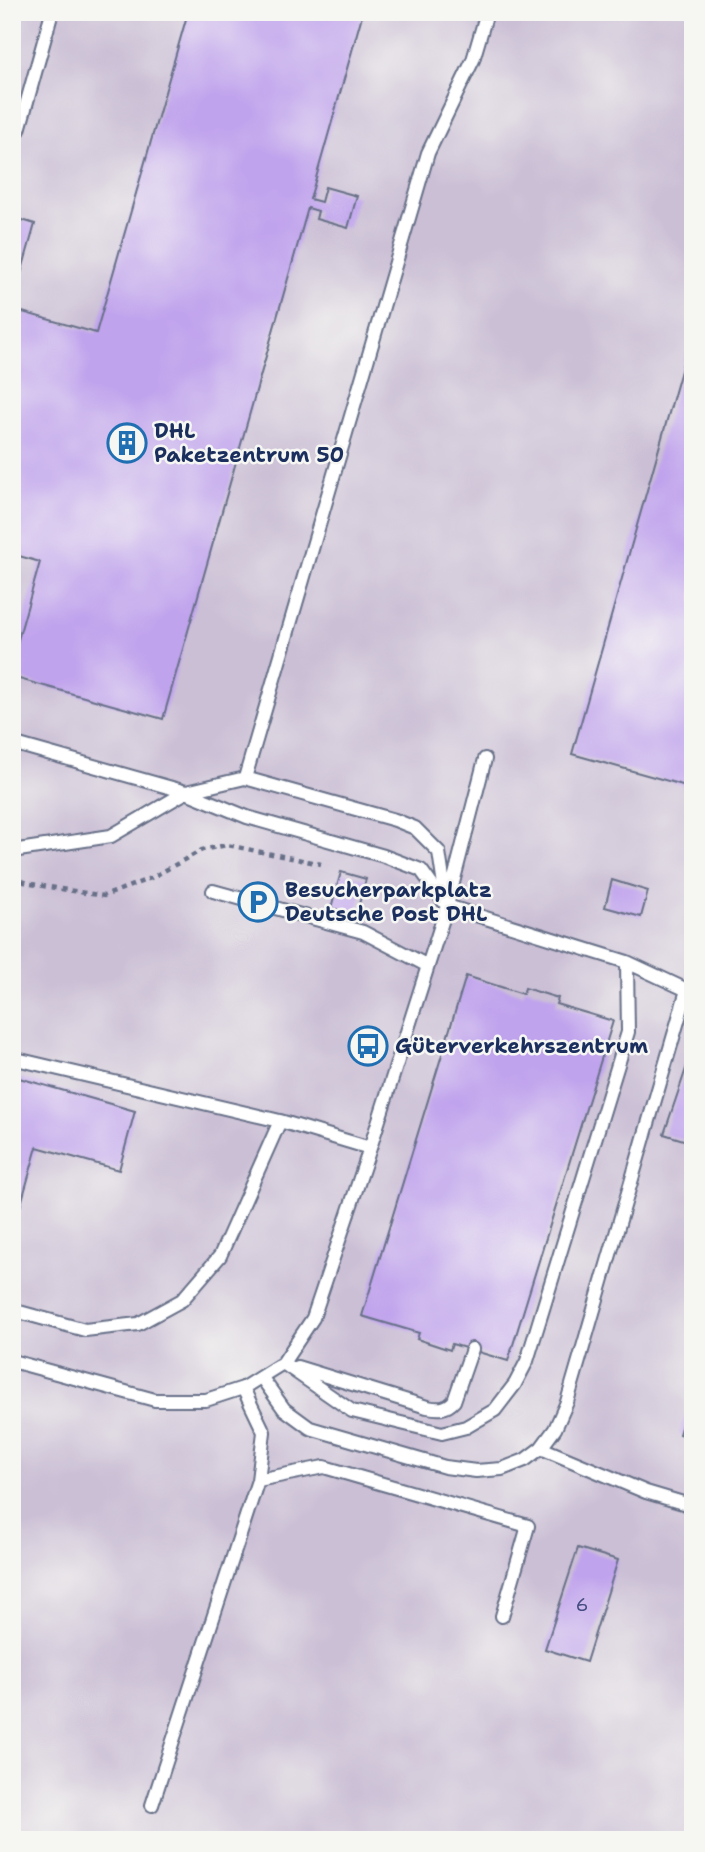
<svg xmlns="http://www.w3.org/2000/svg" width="705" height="1852" font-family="'Shantell Sans',sans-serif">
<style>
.industrial{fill:#cbbfd5}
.building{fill:#c0a3ed}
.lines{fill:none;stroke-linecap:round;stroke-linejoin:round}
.service-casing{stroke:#677088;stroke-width:16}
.path{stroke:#677088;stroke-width:4.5;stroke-dasharray:5 5;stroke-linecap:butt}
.service{stroke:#fff;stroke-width:12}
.labels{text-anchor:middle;stroke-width:5;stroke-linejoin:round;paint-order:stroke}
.number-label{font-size:18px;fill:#444c82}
.poi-label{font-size:21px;font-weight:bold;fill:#1b2f5e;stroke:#f6f6f2;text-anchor:start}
</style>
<rect width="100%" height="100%" fill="#f6f6f2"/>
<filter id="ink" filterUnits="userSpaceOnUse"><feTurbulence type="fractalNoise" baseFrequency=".0143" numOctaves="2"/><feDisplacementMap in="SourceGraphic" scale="14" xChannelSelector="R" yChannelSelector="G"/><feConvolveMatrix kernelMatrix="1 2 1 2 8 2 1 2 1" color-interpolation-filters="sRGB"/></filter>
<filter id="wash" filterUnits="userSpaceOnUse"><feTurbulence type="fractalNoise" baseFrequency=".00686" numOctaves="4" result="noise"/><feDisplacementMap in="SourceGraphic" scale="28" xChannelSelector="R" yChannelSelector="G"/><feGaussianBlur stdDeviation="1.57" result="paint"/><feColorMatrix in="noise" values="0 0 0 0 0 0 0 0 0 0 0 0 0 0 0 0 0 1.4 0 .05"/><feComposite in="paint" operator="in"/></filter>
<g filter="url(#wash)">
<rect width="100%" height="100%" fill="#f4e8d7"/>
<path class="industrial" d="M12 12H693V1840H12Z"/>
<g id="blocks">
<path class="building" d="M188 12H363L310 199 321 202 325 187 357 196 348 228 316 219 318 211 308 208 163 719 12 677V661L40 562 12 554V309L96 333Z
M12 217 35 224 13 302H12Z
M692 332H693V788L572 754Z
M341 872 366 879 356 915 331 908Z
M612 880 648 891 641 917 605 907Z
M466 976 523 994 525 988 558 998 556 1004 613 1021 508 1361 452 1344 450 1350 417 1339 419 1333 362 1316Z
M693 1048V1143L664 1134Z
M12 1076 135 1111 119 1170 37 1147 13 1232Z
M692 1393H693V1438L679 1434Z
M578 1548 618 1560 586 1662 545 1649Z"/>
</g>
</g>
<g filter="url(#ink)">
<use href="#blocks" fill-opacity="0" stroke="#677088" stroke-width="2"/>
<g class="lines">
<g class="service-casing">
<path id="service" d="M19 130 52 12
M12 743 186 792 247 817 384 856 421 870 447 906 627 962 687 990 567 1402 555 1429 541 1448 525 1460 502 1469 476 1471 445 1467 310 1428 284 1409 262 1378
M245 778 428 153 473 60 487 12
M12 851 111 836 186 792 245 778 395 820 415 828 439 852 446 899
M213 891 363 932 428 966
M12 1058 280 1121 370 1148
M12 1310 85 1330 138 1324 182 1300 220 1256 280 1121
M12 1361 155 1400H206L243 1388 283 1363 313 1318 370 1148 447 906 485 759
M283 1363 352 1411 442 1433 466 1427 495 1410 515 1384 527 1361 628 1032 627 962
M297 1367 427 1407C438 1409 446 1410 454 1401L472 1349
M541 1448 646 1492 693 1506
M258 1480 324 1467 528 1526 502 1616
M152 1805 258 1480 264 1432 243 1388"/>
</g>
<path class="path" d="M12 878 31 884 104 896 151 878 202 850 227 845 321 864"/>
<use href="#service" class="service"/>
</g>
</g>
<defs>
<g id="building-ring" transform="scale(2.0125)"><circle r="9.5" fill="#f6f6f2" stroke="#1f6fb2" stroke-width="1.5"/><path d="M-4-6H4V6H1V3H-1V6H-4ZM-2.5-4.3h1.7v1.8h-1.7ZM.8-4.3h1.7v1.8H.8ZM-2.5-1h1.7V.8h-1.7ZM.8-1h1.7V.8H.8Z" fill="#1f6fb2"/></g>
<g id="parking-ring" transform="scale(2.0125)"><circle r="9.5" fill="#f6f6f2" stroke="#1f6fb2" stroke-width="1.5"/><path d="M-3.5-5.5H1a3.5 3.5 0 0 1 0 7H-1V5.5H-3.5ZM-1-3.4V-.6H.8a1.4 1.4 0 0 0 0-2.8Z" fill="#1f6fb2"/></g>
<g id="bus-ring" transform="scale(2.0125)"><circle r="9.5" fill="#f6f6f2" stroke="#1f6fb2" stroke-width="1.5"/><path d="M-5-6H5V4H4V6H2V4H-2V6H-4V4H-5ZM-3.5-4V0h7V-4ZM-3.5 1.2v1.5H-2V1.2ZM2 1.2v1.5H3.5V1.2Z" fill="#1f6fb2"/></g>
</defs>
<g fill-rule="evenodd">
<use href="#building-ring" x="127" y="443"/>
<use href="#parking-ring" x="258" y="902"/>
<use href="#bus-ring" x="368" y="1046"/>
</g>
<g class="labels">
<g class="number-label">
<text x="582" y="1611">6</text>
</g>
<g class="poi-label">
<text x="154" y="438">DHL<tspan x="154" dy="24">Paketzentrum 50</tspan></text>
<text x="285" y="897">Besucherparkplatz<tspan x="285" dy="24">Deutsche Post DHL</tspan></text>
<text x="395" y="1053">Güterverkehrszentrum</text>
</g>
</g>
<rect width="705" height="1852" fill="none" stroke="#f6f6f2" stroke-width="42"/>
</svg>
